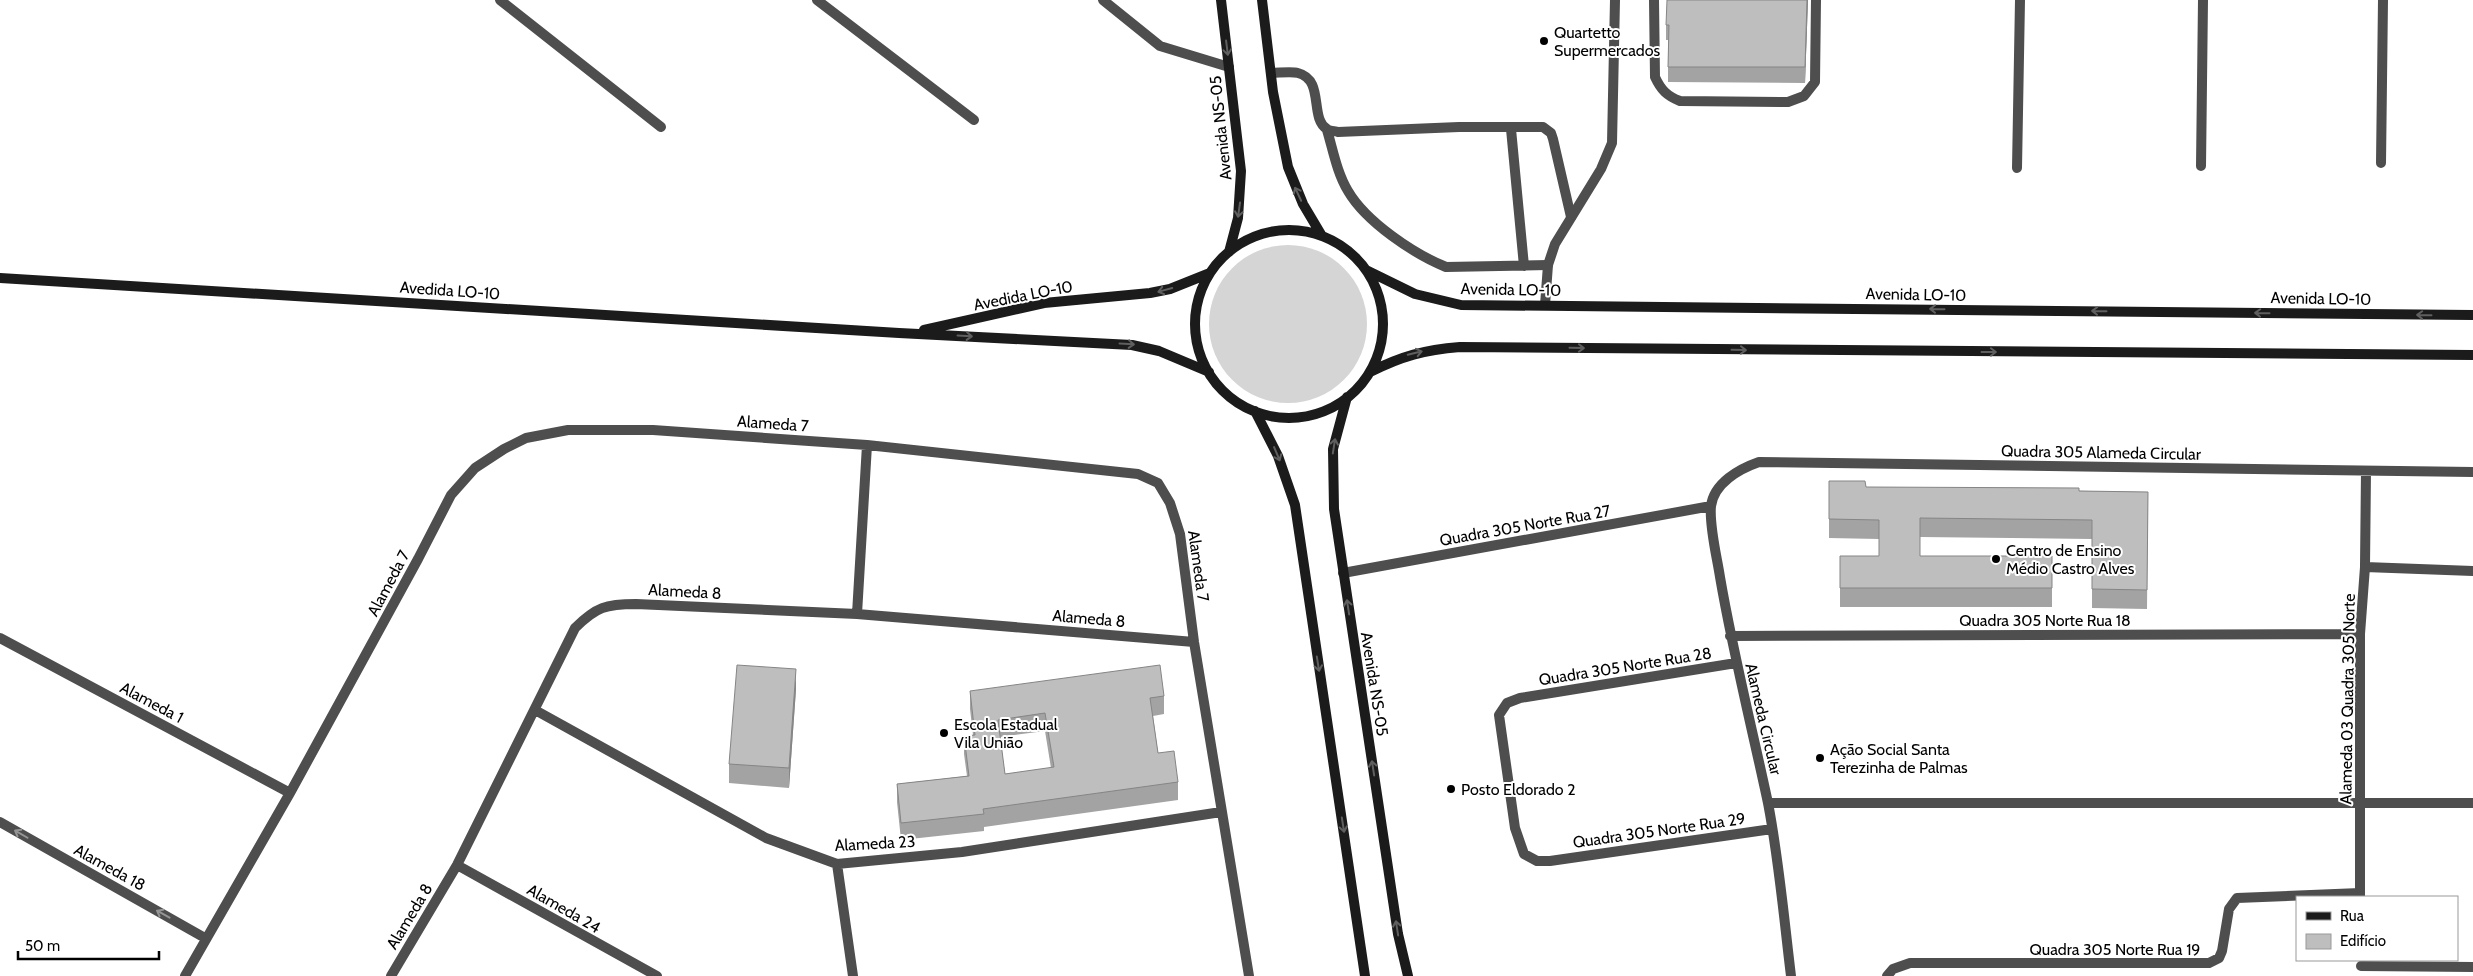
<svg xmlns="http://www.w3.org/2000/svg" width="2473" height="976" font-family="Cabin,sans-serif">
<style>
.green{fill:#d5d5d5}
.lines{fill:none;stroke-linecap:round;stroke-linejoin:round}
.lane{stroke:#4e4e4e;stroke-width:10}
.street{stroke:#4e4e4e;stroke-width:10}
.secondary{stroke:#1b1b1b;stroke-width:10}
.wall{fill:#a3a3a3;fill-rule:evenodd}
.shaded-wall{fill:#858585}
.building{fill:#bebebe;stroke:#858585;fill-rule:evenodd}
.oneway{stroke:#5f5f5f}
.oneway2{stroke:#959595}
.poi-dot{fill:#000;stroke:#fff;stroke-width:2}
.labels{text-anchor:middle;stroke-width:4;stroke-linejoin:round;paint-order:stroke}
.poi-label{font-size:16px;fill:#000;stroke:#fff;text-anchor:start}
.street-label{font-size:16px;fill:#000;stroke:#fff}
</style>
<rect width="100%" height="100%" fill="#fff"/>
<path class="green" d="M1209 324a79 79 0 1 1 158 0a79 79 0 1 1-158 0Z"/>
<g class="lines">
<path class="lane" d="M1271 73C1279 73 1291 71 1298 73 1325 80 1309 118 1327 129 1329 131 1335 131 1338 132L1459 127H1543L1551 133 1553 139 1571 217
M1511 129 1524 266
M1327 130C1333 150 1337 173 1348 191 1366 222 1414 254 1446 267L1548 265"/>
<path class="street" d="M500 0 661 127
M817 0 974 120
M1103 0 1160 46 1229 67
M1654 0 1655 77C1661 90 1667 96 1680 101L1788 102 1804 96 1815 82 1816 0
M2381 163 2383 0
M2201 166 2203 0
M2017 168 2020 0
M1545 305 1548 265 1555 244 1601 169 1612 143 1615 0
M2365 567 2473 571
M1343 573 1711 506
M857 614 867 445
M1730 636 2360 634
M0 638 290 793
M1736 663 1520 698 1507 703 1499 715 1515 828 1524 854 1537 861H1550L1772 829
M535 710 766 838 837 864 962 852 1221 812
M1768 803H2473
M0 822 205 938
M837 864 853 976
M457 865 657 976
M2360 897V634L2365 567 2366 471
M2361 966 2473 967
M185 976 290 793 418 559 451 495 475 468 504 449 526 438 568 430H653L867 445 1138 474 1158 483 1170 503 1180 534 1194 642 1249 976
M391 976 457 865 575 628C596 607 606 604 636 604L857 614 1194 642
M1791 976C1784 919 1779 860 1768 803 1752 728 1733 653 1720 577 1717 557 1709 526 1711 506 1714 483 1739 469 1759 462L2473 472
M1887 976 1893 969 1910 963H2209L2219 958 2222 951 2229 909 2237 898 2360 893"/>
<path class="secondary" d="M1221 0 1241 171 1238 218 1229 252
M1262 0 1273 92 1288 167 1303 204 1322 236
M1195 324a94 94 0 1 1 188 0a94 94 0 1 1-188 0Z
M1366 270 1415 294 1461 305 2473 315
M0 278 899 333 1132 345 1159 351 1209 372
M924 330 1044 303 1150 293 1170 289 1210 273
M1370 372C1402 356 1424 350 1460 347L2473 355
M1347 397 1333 449 1334 509 1398 934 1408 976
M1255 411 1278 456 1295 505 1365 976"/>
</g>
<path class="wall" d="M1808 0 1805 83 1668 82V40H1666V25Z
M1829 481 1866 487 2148 492 2147 609 2092 608V539L1920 537V556H2052V607H1840V556H1879V539L1829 538Z
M796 689 789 788 729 783V764Z
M970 691 1164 696V714L1153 716 1158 753 1178 782V800L984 827V831L901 840 897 802V784L967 776 964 754V736L973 735 970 709ZM1045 731 1051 768 1005 774 1000 737Z"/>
<path class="shaded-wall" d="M1807 0H1808L1805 83V67Z
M796 669V689L789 788V768Z"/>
<path class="building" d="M1667 0H1807L1805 67H1668L1669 25H1666Z
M1829 481H1865L1866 487 2079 488V491L2148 492 2147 590 2092 589V520L1920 518V556H2052V588H1840V556H1879V520L1829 519Z
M737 665 796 669 789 768 729 764Z
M1160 665 1164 696 1150 698 1158 753 1174 751 1178 782 983 809 984 814 901 823 897 784 969 776 964 736 975 735 970 691ZM1045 713 1054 767 1005 774 998 720Z"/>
<defs><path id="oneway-shaft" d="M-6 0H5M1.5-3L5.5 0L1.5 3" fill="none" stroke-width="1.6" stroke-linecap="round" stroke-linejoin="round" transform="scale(1.25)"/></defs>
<g class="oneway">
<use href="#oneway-shaft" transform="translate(1227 48) rotate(83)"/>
<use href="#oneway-shaft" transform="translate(1298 194) rotate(-115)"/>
<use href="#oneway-shaft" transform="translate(1239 210) rotate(98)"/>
<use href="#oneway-shaft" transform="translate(1165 290) rotate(165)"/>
<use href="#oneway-shaft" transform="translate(1937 309) rotate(-179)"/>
<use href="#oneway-shaft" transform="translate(2099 311) rotate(-179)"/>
<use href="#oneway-shaft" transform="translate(2262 313) rotate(-179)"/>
<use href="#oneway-shaft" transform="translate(2424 315) rotate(-179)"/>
<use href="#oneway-shaft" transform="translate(965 336) rotate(3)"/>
<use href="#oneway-shaft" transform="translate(1127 344) rotate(3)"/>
<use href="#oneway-shaft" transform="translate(1577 348) rotate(1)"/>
<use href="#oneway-shaft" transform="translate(1739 350) rotate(1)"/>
<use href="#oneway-shaft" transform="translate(1989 352)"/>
<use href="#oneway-shaft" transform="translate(1415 353) rotate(-14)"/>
<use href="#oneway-shaft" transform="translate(1334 446) rotate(-81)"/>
<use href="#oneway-shaft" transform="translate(1277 454) rotate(67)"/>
<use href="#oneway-shaft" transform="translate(1348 607) rotate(-99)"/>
<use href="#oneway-shaft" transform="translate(1318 664) rotate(81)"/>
<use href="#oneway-shaft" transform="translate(1373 768) rotate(-99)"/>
<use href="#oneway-shaft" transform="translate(1343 825) rotate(81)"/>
<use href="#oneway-shaft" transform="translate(1397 928) rotate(-99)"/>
</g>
<g class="oneway2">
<use href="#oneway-shaft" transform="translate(21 834) rotate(-150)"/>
<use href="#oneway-shaft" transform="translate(163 914) rotate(-151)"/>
</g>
<g class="poi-dot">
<circle cx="1544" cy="41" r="5"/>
<circle cx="1996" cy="559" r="5"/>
<circle cx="944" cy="733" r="5"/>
<circle cx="1820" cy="758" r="5"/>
<circle cx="1451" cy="789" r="5"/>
</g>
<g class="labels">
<g class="poi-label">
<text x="1554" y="38">Quartetto<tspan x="1554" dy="18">Supermercados</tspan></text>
<text x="2006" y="556">Centro de Ensino<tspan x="2006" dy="18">Médio Castro Alves</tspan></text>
<text x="954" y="730">Escola Estadual<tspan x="954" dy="18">Vila União</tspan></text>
<text x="1830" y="755">Ação Social Santa<tspan x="1830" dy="18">Terezinha de Palmas</tspan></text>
<text x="1461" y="795">Posto Eldorado 2</text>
</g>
<g class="street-label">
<text transform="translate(1220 128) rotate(-96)" y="6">Avenida NS-05</text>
<text transform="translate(1511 289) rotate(1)" y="6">Avenida LO-10</text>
<text transform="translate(450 290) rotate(4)" y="6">Avedida LO-10</text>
<text transform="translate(1916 294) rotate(1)" y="6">Avenida LO-10</text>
<text transform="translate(1023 295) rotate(-11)" y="6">Avedida LO-10</text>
<text transform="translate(2321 298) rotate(1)" y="6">Avenida LO-10</text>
<text transform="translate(773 423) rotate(4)" y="6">Alameda 7</text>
<text transform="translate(2101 452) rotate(1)" y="6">Quadra 305 Alameda Circular</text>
<text transform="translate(1525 525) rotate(-10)" y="6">Quadra 305 Norte Rua 27</text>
<text transform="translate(1199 566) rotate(82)" y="6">Alameda 7</text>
<text transform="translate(388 583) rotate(-62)" y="6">Alameda 7</text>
<text transform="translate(685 591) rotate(3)" y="6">Alameda 8</text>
<text transform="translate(1089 618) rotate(5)" y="6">Alameda 8</text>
<text x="2045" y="626">Quadra 305 Norte Rua 18</text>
<text transform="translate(1625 666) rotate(-9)" y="6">Quadra 305 Norte Rua 28</text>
<text transform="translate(1375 684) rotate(81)" y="6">Avenida NS-05</text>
<text transform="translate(2347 699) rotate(-89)" y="6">Alameda 03 Quadra 305 Norte</text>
<text transform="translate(152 702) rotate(28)" y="6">Alameda 1</text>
<text transform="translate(1764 719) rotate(77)" y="6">Alameda Circular</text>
<text transform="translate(1659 830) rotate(-8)" y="6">Quadra 305 Norte Rua 29</text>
<text transform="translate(875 843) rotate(-3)" y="6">Alameda 23</text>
<text transform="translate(110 867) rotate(29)" y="6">Alameda 18</text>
<text transform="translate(564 908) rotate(30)" y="6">Alameda 24</text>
<text transform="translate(409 916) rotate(-59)" y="6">Alameda 8</text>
<text x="2115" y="955">Quadra 305 Norte Rua 19</text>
</g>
</g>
<rect x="2296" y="896" width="162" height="65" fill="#ffffff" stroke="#999999"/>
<rect x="2306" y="912" width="25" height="8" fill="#1b1b1b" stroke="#999999"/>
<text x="2340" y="921" font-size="15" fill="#000000">Rua</text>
<rect x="2306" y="934" width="25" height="15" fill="#bebebe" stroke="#999999"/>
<text x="2340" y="946" font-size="15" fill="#000000">Edifício</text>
<path d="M18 951v8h141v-8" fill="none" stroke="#000000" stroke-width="2.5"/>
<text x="25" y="951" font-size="15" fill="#000000" stroke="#ffffff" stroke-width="4" paint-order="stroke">50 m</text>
</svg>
